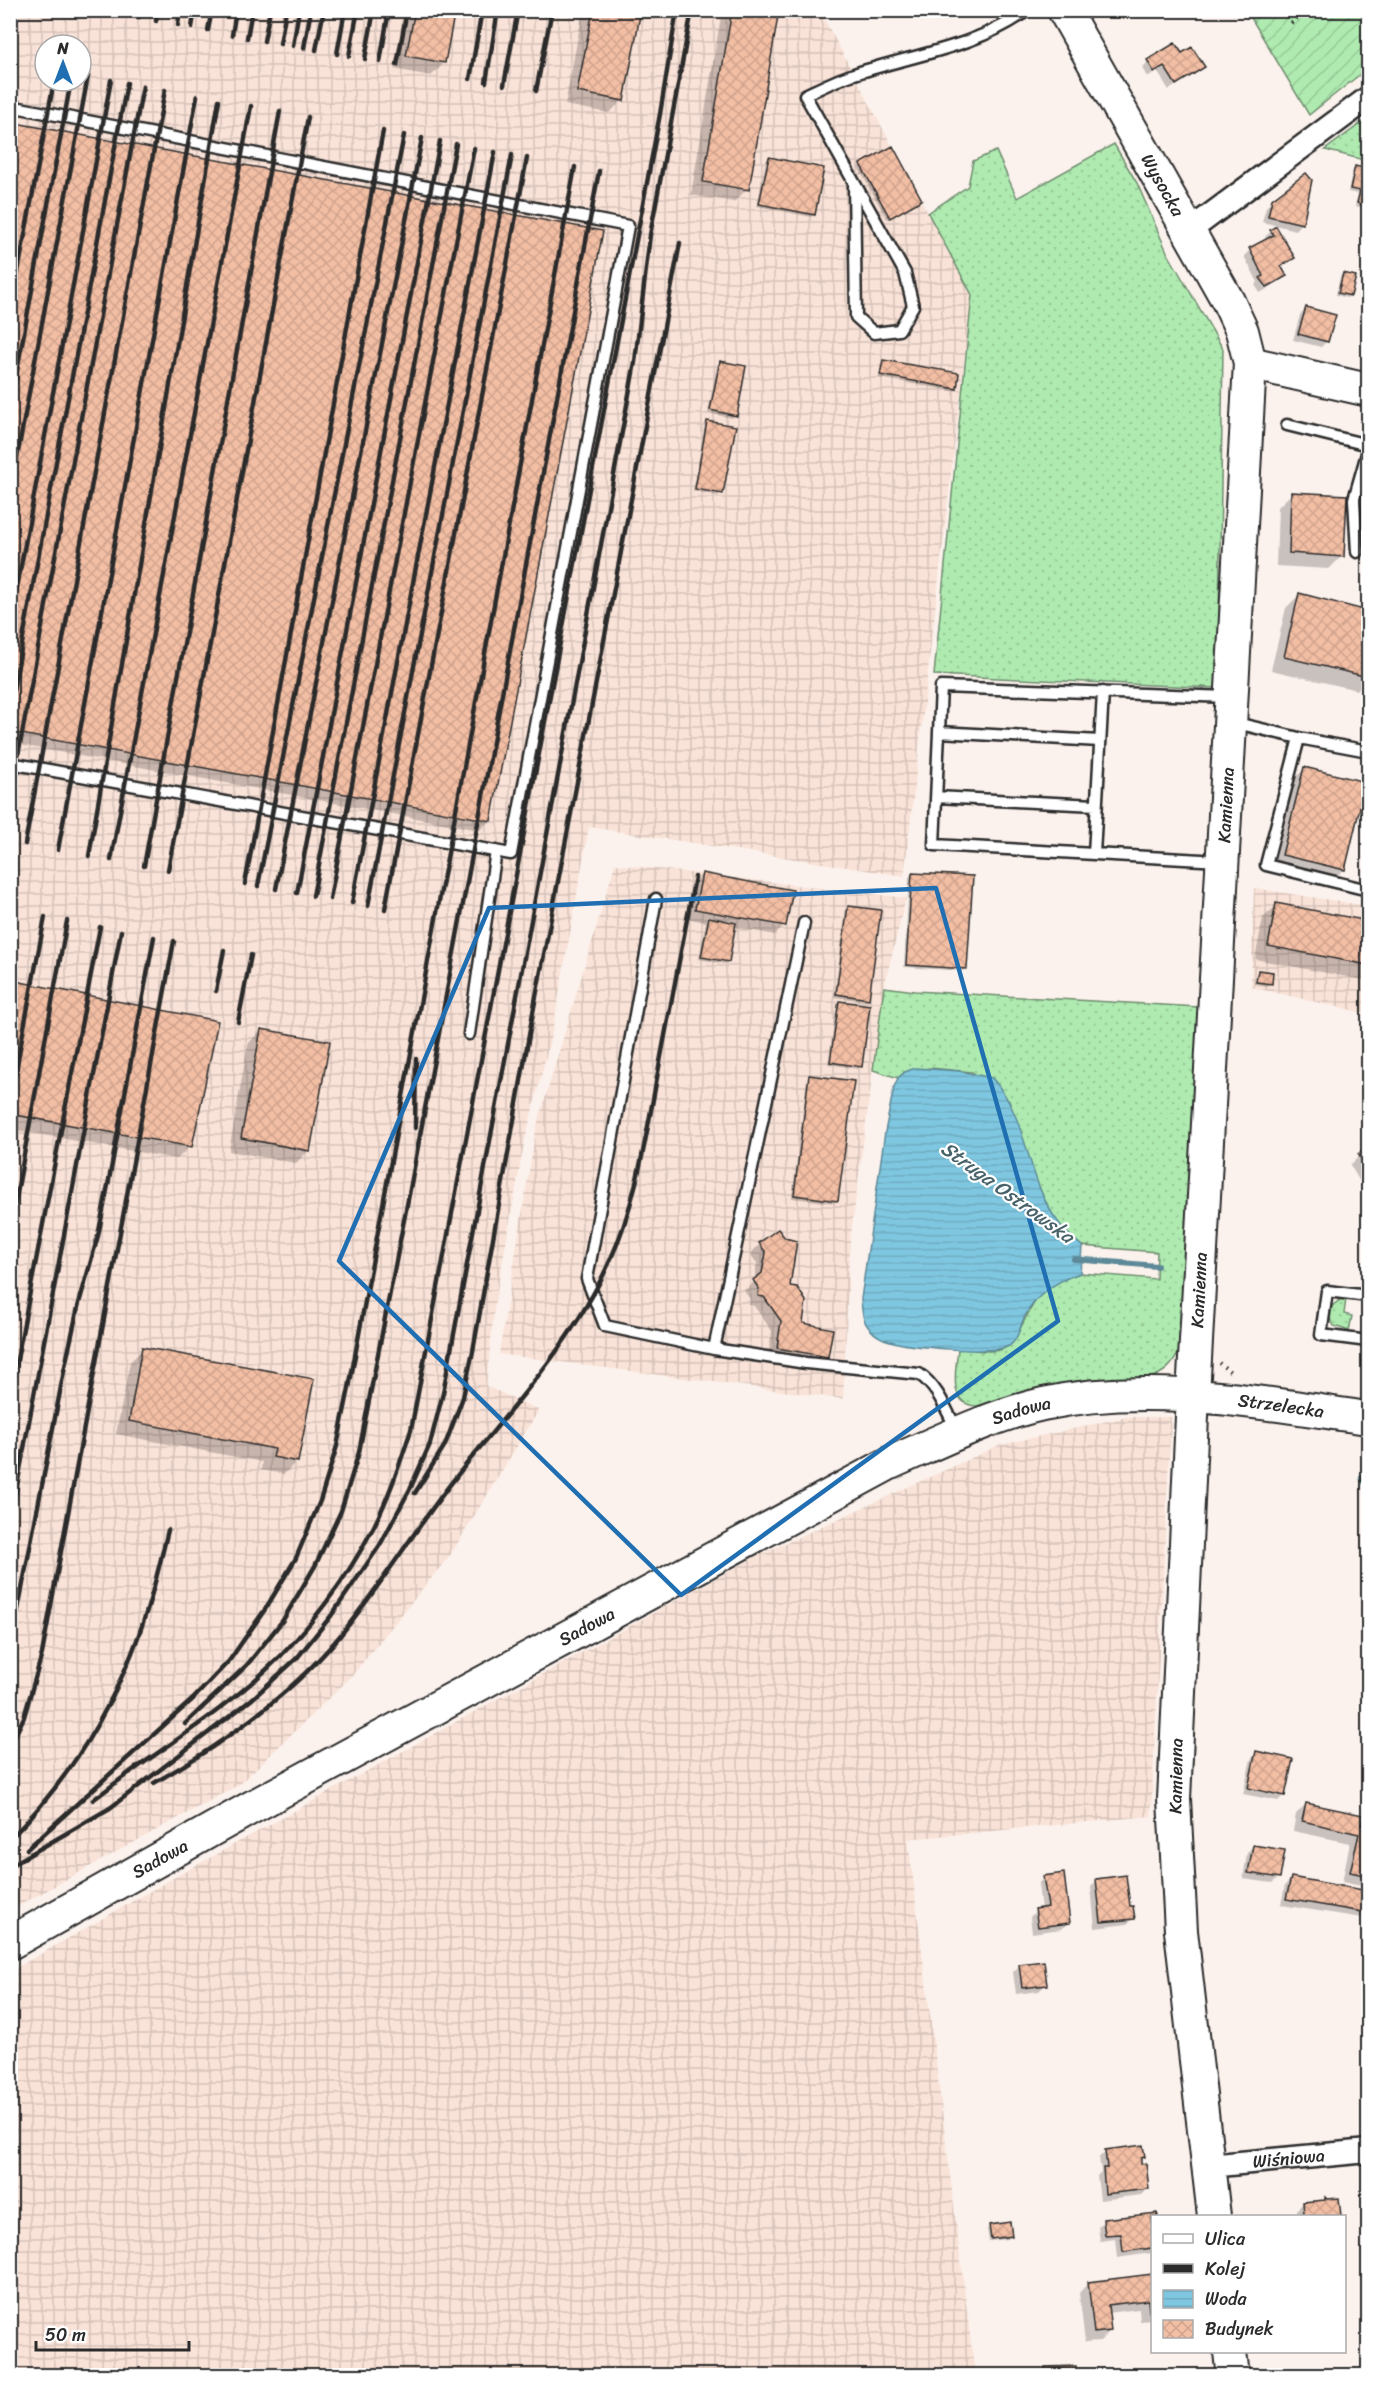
<svg xmlns="http://www.w3.org/2000/svg" width="1379" height="2386" font-family="Sriracha,sans-serif">
<style>
.industrial{fill:url(#industrial-grid);fill-rule:evenodd}
.grass{fill:url(#grass-dots);stroke:#6d8b6e;stroke-width:1.5}
.garden{fill:url(#garden-furrows);stroke:#6d8b6e;stroke-width:1.5}
.water{fill:url(#water-rules);stroke:#5d8998;stroke-width:1.5}
.shadow{fill:#0003}
.lines{fill:none;stroke-linecap:round;stroke-linejoin:round}
.stream{stroke:#5d8998;stroke-width:6}
.building{fill:url(#building-cross-hatch);stroke:#2b2b2b;stroke-width:1.5}
.lane-casing{stroke:#2b2b2b;stroke-width:15}
.street-casing{stroke:#2b2b2b;stroke-width:27}
.secondary-casing{stroke:#2b2b2b;stroke-width:36}
.path{stroke:#2b2b2b;stroke-width:4;stroke-dasharray:1.5 4.5;stroke-linecap:butt}
.lane{stroke:#fff;stroke-width:10}
.street{stroke:#fff;stroke-width:22}
.secondary{stroke:#fff;stroke-width:32}
.rail{stroke:#2b2b2b;stroke-width:4.5}
.marked{fill:none;stroke:#1f6fb2;stroke-width:4.5;stroke-linejoin:round}
.labels{text-anchor:middle;stroke-width:4.5;stroke-linejoin:round;paint-order:stroke}
.street-label{font-size:18px;fill:#2b2b2b;stroke:#fff}
.water-label{font-size:20px;font-style:italic;fill:#48626a;stroke:#fff}
</style>
<defs>
<pattern id="industrial-grid" width="8" height="8" patternUnits="userSpaceOnUse" patternTransform="scale(1.5)"><rect width="8" height="8" fill="#f9e2d7"/><path d="M0 4h8M4 0v8" fill="none" stroke="#d6c2b9"/></pattern>
<pattern id="grass-dots" width="8" height="8" patternUnits="userSpaceOnUse" patternTransform="scale(1.5)"><rect width="8" height="8" fill="#afebb0"/><path d="M2 2h.1M6 6h.1" fill="none" stroke="#97ca98" stroke-width="1.8" stroke-linecap="round"/></pattern>
<pattern id="garden-furrows" width="10" height="10" patternUnits="userSpaceOnUse" patternTransform="scale(1.5)"><rect width="10" height="10" fill="#afebb0"/><path d="M-1 1l2-2M0 10L10 0M9 11l2-2" fill="none" stroke="#97ca98"/></pattern>
<pattern id="water-rules" width="6" height="5" patternUnits="userSpaceOnUse" patternTransform="scale(1.5)"><rect width="6" height="5" fill="#7fc7e0"/><path d="M0 2.5h6" fill="none" stroke="#6eabc0"/></pattern>
<pattern id="building-cross-hatch" width="8" height="8" patternUnits="userSpaceOnUse" patternTransform="scale(1.5)"><rect width="8" height="8" fill="#f2bea4"/><path d="M0 0l8 8M0 8l8-8" fill="none" stroke="#d0a38d"/></pattern>
</defs>
<rect width="100%" height="100%" fill="#fcf2ed"/>
<filter id="ink" filterUnits="userSpaceOnUse"><feTurbulence type="fractalNoise" baseFrequency=".0167" numOctaves="2"/><feDisplacementMap in="SourceGraphic" scale="12" xChannelSelector="R" yChannelSelector="G"/><feConvolveMatrix kernelMatrix="1 2 1 2 8 2 1 2 1" color-interpolation-filters="sRGB"/></filter>
<g filter="url(#ink)">
<path class="industrial" d="M11 11H820L972 295 904 876 589 827 553 1028 524 1144 495 1302 486 1386 539 1410 451 1554 350 1678 240 1784 11 1910ZM45 45H81V81H45Z
M615 864 906 898 884 987 850 1242 843 1399 499 1354 536 1129Z
M1254 888 1368 906V1014L1251 987Z
M1126 1417H1171L1151 1816 908 1839 975 2375H11V1971L175 1877 755 1557 1000 1445Z"/>
<path class="grass" d="M1368 118V161L1325 150Z
M1114 144 1137 183 1167 252 1223 349 1218 688 934 675 972 295 928 213 968 186 973 161 996 151 1017 198Z
M884 987 915 991 1198 1007 1181 1345C1177 1359 1170 1370 1155 1376 1143 1380 1111 1378 1095 1379 1056 1382 1014 1393 977 1406 947 1405 956 1369 958 1349 971 1349 987 1353 1000 1350 1017 1346 1026 1310 1040 1295 1050 1284 1066 1278 1080 1273L1156 1279 1157 1252 1082 1246 1062 1230 1051 1214 1034 1176 1009 1101 972 1072 930 1068 905 1072 898 1078 873 1070Z
M1341 1299H1346L1344 1314 1352 1316 1349 1331 1334 1326 1329 1317 1332 1306Z"/>
<path class="garden" d="M1247 11H1368V68L1309 115Z"/>
<path class="water" d="M915 1068 959 1071 992 1078C1037 1127 1021 1200 1082 1246L1080 1273C1056 1281 1036 1294 1024 1318 1020 1327 1018 1340 1009 1346 993 1355 909 1347 890 1341 882 1339 875 1335 870 1329 862 1321 862 1310 861 1299L885 1132 894 1087 898 1078 905 1072Z"/>
<path class="shadow" d="M405 10H454L444 63 431 76 394 69Z
M583 10H640L623 100 609 113 565 105Z
M722 10H778L747 189 734 202 691 195Z
M1102 10H1114L1105 15Z
M1181 55 1203 67 1169 90 1157 71 1147 77 1142 68 1148 62Z
M10 123 490 820 480 830 10 743Z
M769 159 814 214 811 217 757 206 766 161Z
M861 165 918 202 887 219 858 167Z
M1356 167 1368 170V209L1355 206 1358 194 1348 192 1353 170Z
M1273 200 1302 223 1296 230 1262 222 1266 207Z
M1271 231 1293 258 1280 268 1285 276 1279 282 1260 293 1255 285 1258 282 1244 256 1250 250 1267 241 1265 237Z
M1343 274 1350 295 1347 298 1336 295 1340 277Z
M1306 309 1327 341 1321 347 1293 340 1300 315Z
M884 361 955 388 953 391 879 378 881 364Z
M720 362 735 415 732 418 708 413 717 365Z
M707 422 721 493 718 496 693 491 705 425Z
M1291 494 1342 556 1329 569 1276 566 1278 507Z
M1299 595 1368 613V678L1357 690 1271 670 1286 608Z
M1304 769 1364 783 1343 870 1330 883 1270 868 1291 782Z
M702 874 785 925 775 935 734 927 727 961 725 964 699 959 706 922 686 918 692 884Z
M912 874 966 968 963 971 904 967 909 877Z
M1277 905 1368 923V981L1255 959 1263 918Z
M849 907 868 998 865 1001 834 997 846 910Z
M1259 971 1270 983 1268 986 1254 984 1256 974Z
M10 982 190 1146 177 1159 10 1129Z
M839 1002 860 1066 858 1069 828 1064 837 1005Z
M261 1030 309 1150 296 1163 229 1151 248 1044Z
M810 1076 837 1200 834 1203 792 1198 807 1079Z
M1368 1149V1183L1363 1187 1350 1165Z
M760 1244 788 1287 801 1325 827 1356 817 1366 768 1357 772 1331 754 1306 749 1305 750 1299 744 1291 754 1282 757 1263 750 1254Z
M143 1349 297 1461 284 1474 261 1470 262 1462 116 1434 130 1362Z
M1257 1753 1284 1795 1278 1801 1243 1794 1251 1759Z
M1306 1804 1368 1828V1885L1366 1887 1342 1882 1350 1843 1293 1831 1296 1814Z
M1253 1846 1279 1877 1272 1883 1243 1879 1247 1853Z
M1044 1877 1068 1923 1062 1929 1032 1933 1030 1917 1036 1911 1041 1910 1038 1884Z
M1291 1879 1368 1892V1912L1362 1918 1281 1905 1285 1885Z
M1097 1880 1133 1918 1127 1924 1095 1928 1091 1887Z
M1019 1966 1045 1985 1039 1991 1016 1994 1013 1972Z
M1106 2151 1143 2157 1139 2160 1147 2189 1141 2195 1100 2200 1097 2176 1101 2172 1099 2157Z
M1337 2199 1338 2216H1298L1297 2209 1303 2203Z
M1156 2214V2216H1152V2253L1117 2258 1115 2239 1100 2241 1098 2227 1104 2220Z
M990 2226 1010 2236 1008 2239 989 2241 987 2229Z
M1152 2276V2320L1140 2321 1139 2309 1107 2313 1110 2331 1100 2341 1085 2342 1079 2293 1088 2283Z"/>
<g class="lines">
<path class="stream" d="M1074 1259 1157 1266
M1362 1478 1368 1487"/>
</g>
<path class="building" d="M415 10H455L445 63 406 56Z
M593 10H641L624 101 577 92Z
M732 10H779L749 190 703 182Z
M1175 43 1182 53 1192 47 1205 67 1176 85 1164 66 1154 72 1147 60Z
M10 122 603 231 491 821 10 732Z
M893 146 922 200 890 218 860 164Z
M769 157 824 168 815 215 759 204Z
M1355 166 1368 169V206L1357 203 1360 191 1350 189Z
M1306 173 1312 180 1303 224 1268 216 1272 199Z
M1276 226 1295 258 1281 266 1287 276 1267 287 1260 278 1263 276 1249 248 1274 235 1270 230Z
M1343 273 1356 276 1351 296 1338 293Z
M1306 307 1336 315 1328 342 1298 334Z
M883 360 959 373 957 389 880 375Z
M720 361 746 366 737 416 710 410Z
M707 421 736 426 723 494 695 489Z
M1291 492 1347 495 1344 557 1289 553Z
M1299 593 1368 611V677L1284 657Z
M1304 767 1366 782 1345 870 1282 855Z
M702 873 793 890 786 926 695 909Z
M912 873 973 876 967 969 906 965Z
M1276 903 1368 921V965L1268 946Z
M848 906 881 910 869 999 836 994Z
M709 917 736 923 729 962 701 957Z
M1258 970 1273 972 1272 984 1256 982Z
M10 980 218 1021 192 1147 10 1114Z
M839 1001 870 1005 862 1067 830 1062Z
M261 1029 330 1041 310 1151 241 1138Z
M809 1075 854 1081 838 1201 794 1195Z
M1368 1147V1170L1358 1154Z
M778 1229 785 1238 797 1241 790 1286 797 1287 806 1301 803 1323 833 1329 828 1357 777 1348 781 1321 764 1297 758 1296 759 1289 753 1280 762 1273 766 1253 759 1243Z
M142 1347 314 1379 298 1462 273 1457 275 1449 129 1421Z
M1256 1751 1293 1759 1285 1796 1248 1788Z
M1306 1803 1363 1815 1361 1825 1368 1826V1876L1350 1872 1359 1834 1302 1821Z
M1253 1845 1285 1850 1280 1878 1248 1873Z
M1064 1873 1070 1923 1038 1927 1035 1909 1048 1907 1043 1876Z
M1126 1875 1130 1906H1133L1135 1919 1101 1922 1096 1879Z
M1291 1877 1368 1891V1913L1286 1899Z
M1044 1961 1047 1985 1022 1988 1019 1964Z
M1143 2145 1145 2157 1141 2158V2164L1146 2163 1149 2189 1105 2194 1103 2168H1107L1105 2150Z
M1325 2197 1327 2199 1339 2198 1341 2216H1299V2215L1304 2214 1303 2202 1325 2200Z
M1157 2213 1158 2216H1152V2248L1123 2252 1121 2234 1105 2235 1103 2219Z
M1010 2222 1012 2236 991 2239 989 2225Z
M1152 2274V2312H1149L1148 2300 1108 2305 1111 2331 1094 2333 1088 2282Z
M1076 2366V2376H1046L1045 2367Z"/>
<g class="lines">
<g class="lane-casing">
<path id="lane" d="M10 106 628 226 511 854 10 763
M854 183 856 317 874 333 899 330 913 306 905 273 805 95C820 88 836 80 851 75 911 55 976 48 1028 10
M1287 425 1368 445
M1357 552 1354 499 1368 450
M1232 722 1299 738
M939 732 1100 741
M1368 751 1299 738 1266 865 1368 890
M936 797 1096 805
M1094 854 1103 692
M1220 861 934 845 941 687 1229 697
M656 899 587 1279 605 1326 714 1349
M804 923 714 1349 806 1363 919 1374C938 1387 946 1410 957 1430
M469 1034 496 851
M1368 1296 1327 1291 1321 1335 1368 1341"/>
</g>
<g class="street-casing">
<g id="street">
<path d="M1189 231 1368 98"/>
<path id="s1" d="M1208 2166 1368 2151"/>
</g>
</g>
<g class="secondary-casing">
<g id="secondary">
<path id="s2" d="M1064 10 1228 301 1242 331 1250 363 1193 1395 1174 1799 1181 1931 1214 2216"/>
<path d="M1250 363 1368 390"/>
<path id="s3" d="M10 1943 254 1806 890 1463C940 1441 990 1416 1043 1404 1151 1381 1261 1403 1368 1418"/>
<path d="M1230 2352 1233 2376"/>
</g>
</g>
<path class="path" d="M1291 23 1307 10
M1219 1363 1232 1373"/>
<use href="#lane" class="lane"/>
<use href="#street" class="street"/>
<use href="#secondary" class="secondary"/>
<path class="rail" d="M101 11V10
M123 15 124 10
M139 17 141 10
M156 21 158 10
M178 25 180 10
M192 27 195 10
M208 30 212 10
M232 35 236 10
M247 38 252 10
M264 41 270 10
M280 44 286 10
M293 46 299 10
M304 48 311 10
M316 50 324 10
M337 54 345 10
M349 56 358 10
M365 59 374 10
M380 62 389 10
M397 65 407 10
M470 79 482 10
M486 82 498 10
M504 85 518 10
M536 91 552 10
M10 314 54 81
M10 408 71 81
M10 495 88 76
M10 625 111 80
M10 708 127 83
M10 798 143 86
M25 844 165 90
M58 850 197 96
M89 856 219 100
M111 860 251 106
M144 866 280 111
M168 870 308 117
M245 884 383 131
M258 886 404 135
M276 889 422 138
M297 893 440 141
M313 896 456 144
M330 899 474 148
M352 903 495 152
M368 906 512 155
M385 909 527 158
M10 927 13 911
M216 991 224 950
M238 1022 251 955
M10 1101 45 917
M415 1128 416 1059
M10 1231 67 921
M10 1396 100 927
M415 1493 445 1445 463 1397 473 1351 534 1007 680 243
M10 1523 121 931
M10 1651 64 1371 78 1307 98 1236 109 1180 154 937
M185 1724 247 1665 283 1620 315 1566 341 1511 359 1452 411 1184 599 171
M10 1746 24 1717 42 1654 174 941
M131 1772C177 1739 225 1708 266 1670 307 1633 348 1577 373 1528 389 1497 400 1463 411 1430L660 114 677 10
M154 1783C222 1744 289 1697 339 1637 381 1586 415 1529 456 1477 511 1408 572 1344 609 1263 635 1206 645 1143 656 1083 669 1014 682 946 695 877
M93 1800 138 1766
M10 1839C63 1786 104 1722 132 1653 148 1613 158 1572 168 1530
M27 1849 193 1699 229 1661 266 1608 296 1558 320 1501 337 1446 349 1388 575 167
M10 1866 110 1808 251 1700 297 1658 331 1616 380 1545 410 1489 430 1444 443 1393 635 362 650 235 692 10"/>
</g>
</g>
<path class="marked" d="M936 888 1058 1321 681 1595 339 1261 489 908Z"/>
<g class="labels">
<g class="street-label">
<text dy="6" stroke="none"><textPath href="#s2" startOffset="201">Wysocka</textPath></text>
<text transform="translate(1226 805) rotate(-87)" y="6">Kamienna</text>
<text transform="translate(1199 1290) rotate(-87)" y="6">Kamienna</text>
<text dy="6" stroke="none"><textPath href="#s3" startOffset="1406">Strzelecka</textPath></text>
<text dy="6" stroke="none"><textPath href="#s3" startOffset="1144">Sadowa</textPath></text>
<text dy="6" stroke="none"><textPath href="#s3" startOffset="658">Sadowa</textPath></text>
<text transform="translate(1176 1776) rotate(-89)" y="6">Kamienna</text>
<text dy="6" stroke="none"><textPath href="#s3" startOffset="172">Sadowa</textPath></text>
<text dy="6" stroke="none"><textPath href="#s1" startOffset="81">Wiśniowa</textPath></text>
</g>
<g class="water-label">
<text transform="translate(1008 1192) rotate(36)" y="7">Struga Ostrowska</text>
</g>
</g>
<rect width="1379" height="2386" fill="none" stroke="#fff" stroke-width="36"/>
<rect x="18" y="18" width="1343" height="2350" fill="none" stroke="#2b2b2b" stroke-width="2" filter="url(#ink)"/>
<rect x="1151" y="2215" width="195" height="138" fill="#ffffff" stroke="#aaaaaa" stroke-width="1.5"/>
<rect x="1163" y="2234" width="30" height="9" fill="#ffffff" stroke="#aaaaaa" stroke-width="1.5"/>
<text x="1205" y="2245" font-size="18" fill="#2b2b2b">Ulica</text>
<rect x="1163" y="2264" width="30" height="9" fill="#2b2b2b" stroke="#aaaaaa" stroke-width="1.5"/>
<text x="1205" y="2275" font-size="18" fill="#2b2b2b">Kolej</text>
<rect x="1163" y="2290" width="30" height="18" fill="url(#water-rules)" stroke="#aaaaaa" stroke-width="1.5"/>
<text x="1205" y="2305" font-size="18" fill="#2b2b2b">Woda</text>
<rect x="1163" y="2320" width="30" height="18" fill="url(#building-cross-hatch)" stroke="#aaaaaa" stroke-width="1.5"/>
<text x="1205" y="2335" font-size="18" fill="#2b2b2b">Budynek</text>
<g transform="translate(63 63)"><circle r="28" fill="#ffffff" stroke="#aaaaaa" stroke-width="1.5"/>
<path d="M0-4.5L10 22L0 15L-10 22Z" fill="#1f6fb2"/>
<text y="-9" font-size="16" font-weight="bold" text-anchor="middle" fill="#2b2b2b">N</text>
</g>
<path d="M36 2341v9h153v-9" fill="none" stroke="#2b2b2b" stroke-width="3"/>
<text x="45" y="2341" font-size="18" fill="#2b2b2b" stroke="#ffffff" stroke-width="4.5" paint-order="stroke">50 m</text>
</svg>
